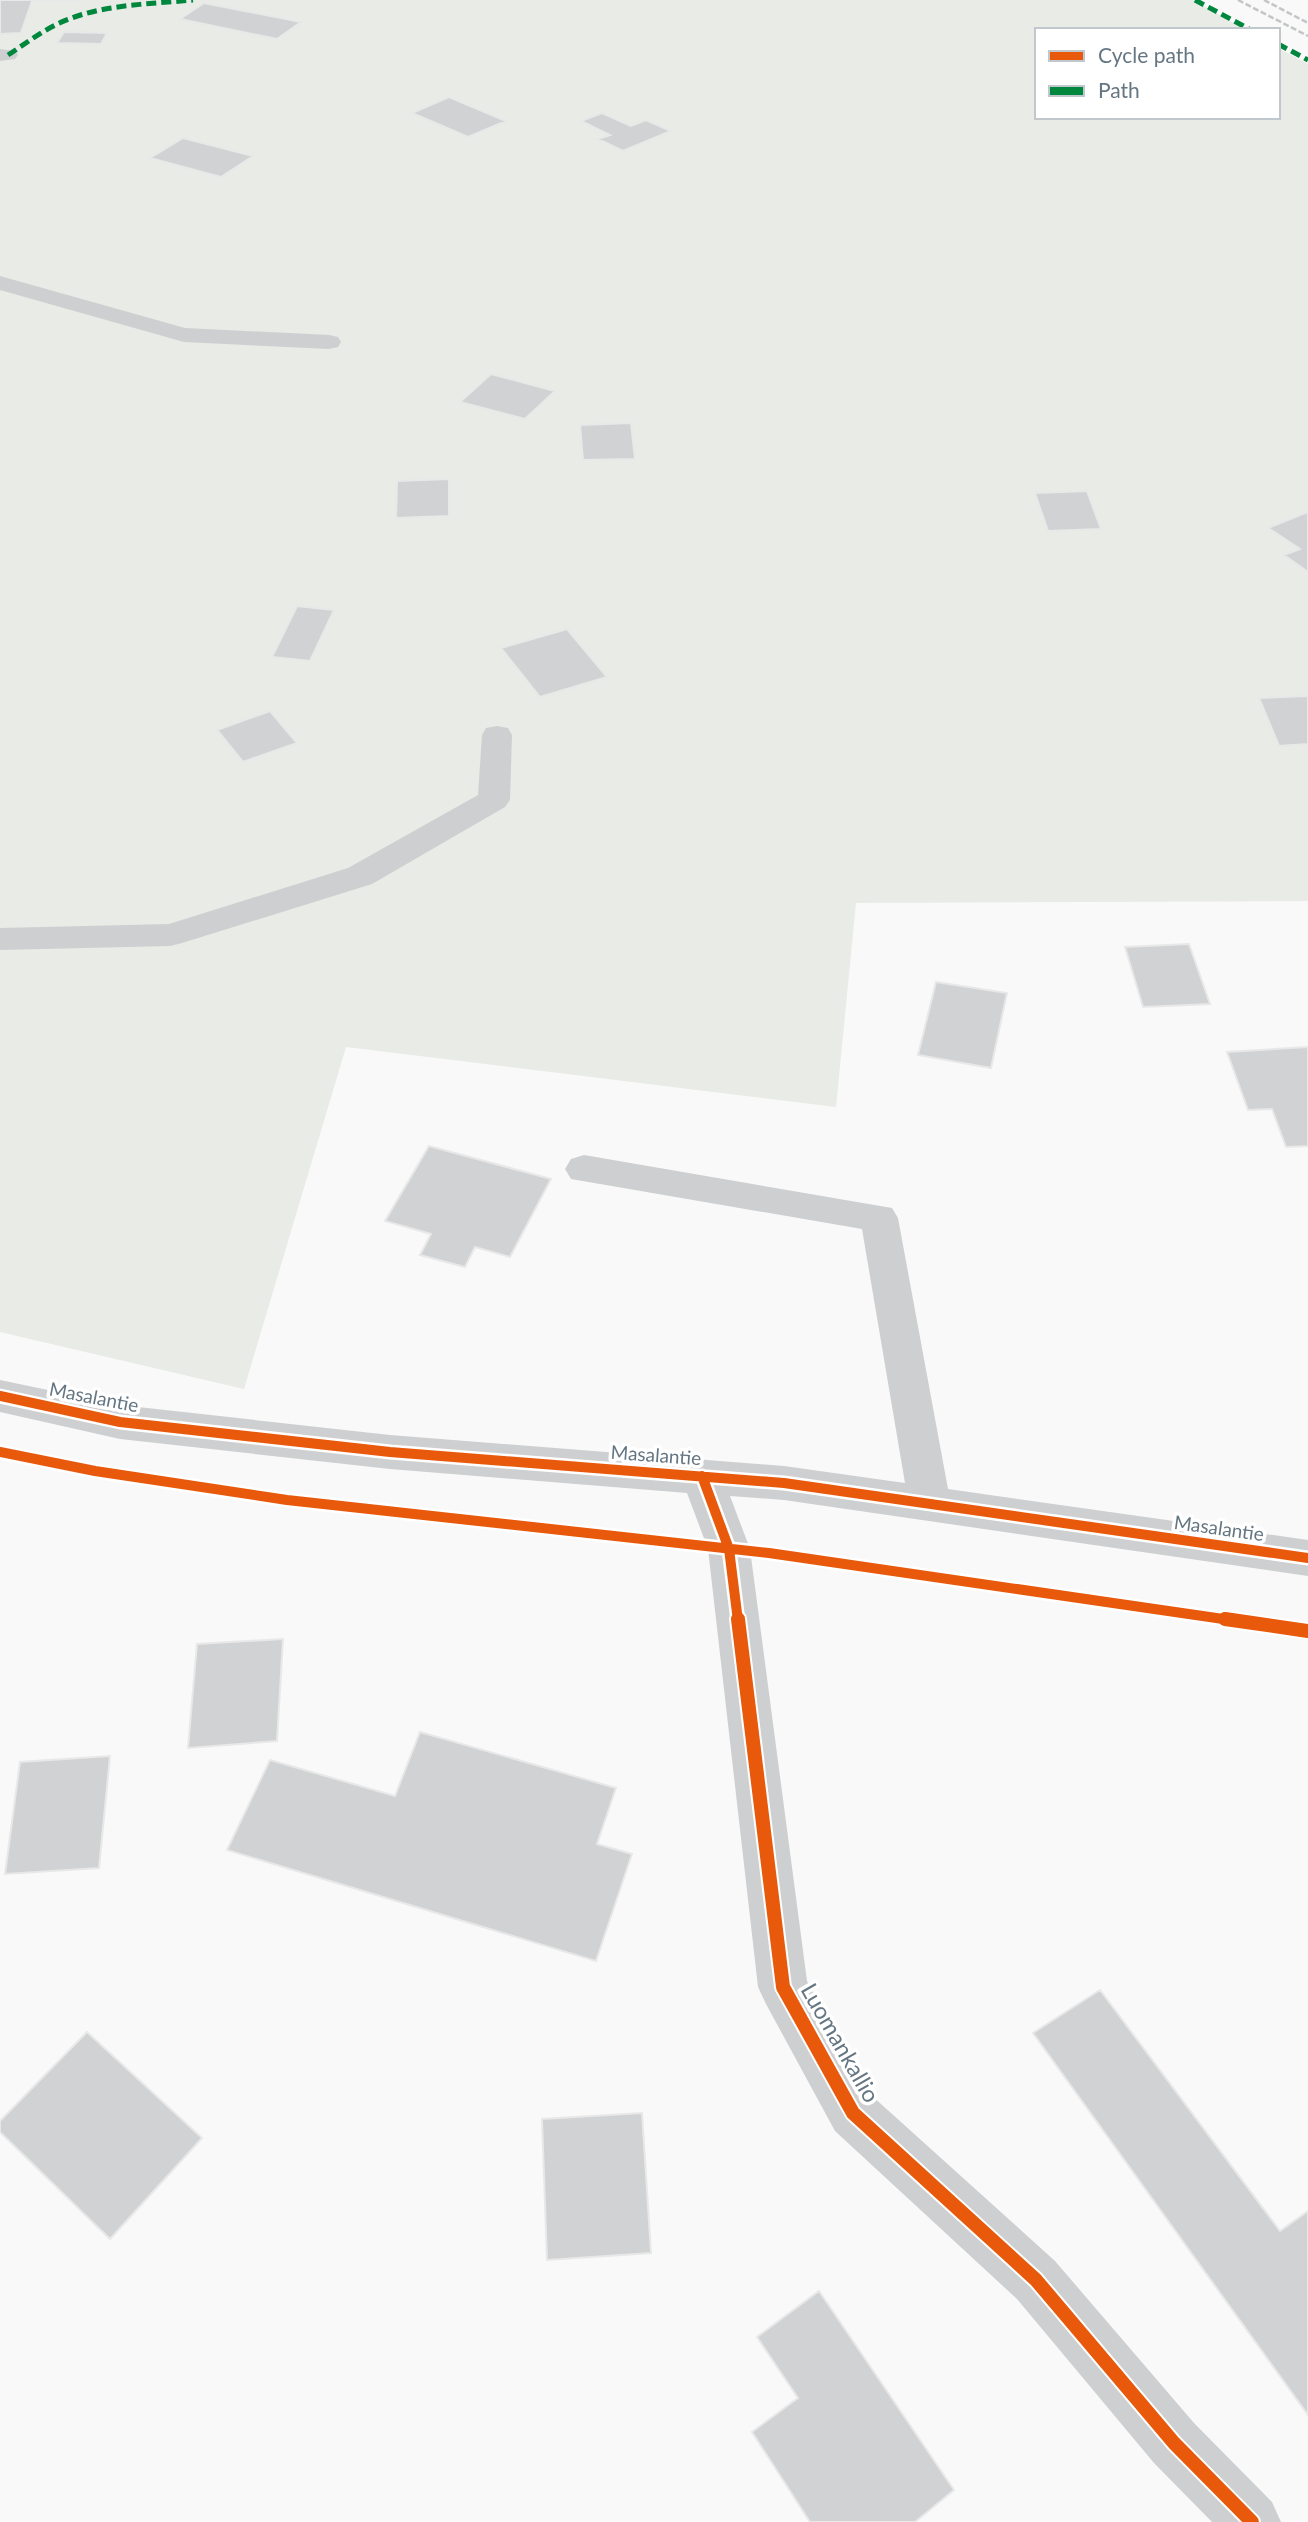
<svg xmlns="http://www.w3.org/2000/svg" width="1308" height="2522" font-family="Lato,sans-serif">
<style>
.green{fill:#e8ebe6}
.building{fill:#d0d2d3;stroke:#e8e8e8;stroke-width:2}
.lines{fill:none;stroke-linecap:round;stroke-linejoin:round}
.minor{fill:#cecfd0;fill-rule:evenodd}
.rail{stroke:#c3c5c6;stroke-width:2.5;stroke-dasharray:6 2.5;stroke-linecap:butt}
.quiet{stroke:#00873e;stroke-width:5;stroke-dasharray:10 5;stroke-linecap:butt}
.cycleway-far1-casing{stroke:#fff;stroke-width:15}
.cycleway-casing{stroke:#fff;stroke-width:18}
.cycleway-far1{stroke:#e8590c;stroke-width:10}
.cycleway{stroke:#e8590c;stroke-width:14}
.labels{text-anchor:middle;stroke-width:7;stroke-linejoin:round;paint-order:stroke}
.street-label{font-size:19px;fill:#657683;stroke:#fff}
.near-street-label{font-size:23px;fill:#657683;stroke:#fff}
</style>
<rect width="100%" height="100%" fill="#f9f9f9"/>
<path class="green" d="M0 0H1193L1246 30H1037V117H1278V48L1308 64V901L856 903 836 1107 346 1047 244 1389 0 1332Z"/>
<path class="building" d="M0 0H80L32 1 21 33 0 34Z
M204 3 301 22 277 39 180 19Z
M64 32 107 33 101 44 57 43Z
M449 97 506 121 468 137 412 113Z
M602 113 631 126 646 120 671 131 623 151 598 139 610 135 581 121Z
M183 138 253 156 221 177 150 158Z
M491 374 555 391 525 419 460 402Z
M631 423 635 459 583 460 580 425Z
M449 479V516L396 518 397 481Z
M1087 491 1101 529 1048 531 1035 493Z
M1308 512V572L1284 555 1300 549 1268 528Z
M297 606 334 610 310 661 272 657Z
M567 629 607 677 540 697 501 648Z
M1308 696V744L1279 746 1259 698Z
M270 711 297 743 243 762 217 730Z
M1189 944 1210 1004 1143 1007 1125 947Z
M936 982 1007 993 991 1068 918 1055Z
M1308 1047V1146L1286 1147 1272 1109 1248 1110 1227 1052Z
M429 1146 551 1179 510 1257 475 1247 465 1267 420 1255 431 1234 385 1221Z
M283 1639 277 1741 188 1748 197 1644Z
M420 1732 616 1788 597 1844 632 1854 596 1961 227 1850 270 1760 395 1796Z
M110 1756 99 1868 5 1874 20 1762Z
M1100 1990 1280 2231 1308 2211V2415L1033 2033Z
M87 2032 202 2138 110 2239 0 2132V2121Z
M642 2113 651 2253 547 2260 542 2119Z
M819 2291 954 2490 915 2522H810L752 2432 798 2398 757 2337Z"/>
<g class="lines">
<path class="minor" d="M0 49 15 51 18 55 15 59 0 61Z
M0 276 185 328 329 335 338 337 341 342 338 347 329 349 184 342 0 290Z
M497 726 508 728 512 735 510 800 505 807 372 884 182 943 170 946 0 950V928L169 924 348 868 478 795 482 735 486 728Z
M584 1155 892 1208 898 1218 948 1489 1308 1540V1576L784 1500 730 1496 750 1549 807 1981 871 2095 1055 2261 1194 2423 1272 2502 1281 2522H1212L1154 2463 1017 2299 835 2131 766 2004 758 1987 708 1549 687 1493 390 1469 120 1439 0 1412V1380L120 1405 390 1435 784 1466 905 1483 862 1229 571 1179 565 1169 571 1159Z"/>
<path class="rail" d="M1238 0 1308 36
M1264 0 1308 23"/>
<path class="quiet" d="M1195 0 1251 30
M1278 44 1308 60
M8 55C28 42 47 27 69 19 108 4 152 4 193 0"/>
<g class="cycleway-far1-casing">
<path id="cycleway-far1" d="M0 1396 120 1422 390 1452 784 1483 1308 1558
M0 1452 95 1471 287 1500 769 1553 1237 1621
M702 1476 729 1549 738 1621"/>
</g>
<g class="cycleway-casing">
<path id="cycleway" d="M738 1619 783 1987 853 2113 1036 2280 1174 2443 1252 2522
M1225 1619 1308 1631"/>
</g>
<use href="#cycleway-far1" class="cycleway-far1"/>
<use href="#cycleway" class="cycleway"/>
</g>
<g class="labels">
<g class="street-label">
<text transform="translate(94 1397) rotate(11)" y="7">Masalantie</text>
<text transform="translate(656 1455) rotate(4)" y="7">Masalantie</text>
<text transform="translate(1219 1528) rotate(8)" y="7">Masalantie</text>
</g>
<g class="near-street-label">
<text transform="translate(840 2043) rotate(60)" y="8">Luomankallio</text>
</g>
</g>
<rect x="1035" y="28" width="245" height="91" fill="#ffffff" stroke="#c1c8cd" stroke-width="2"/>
<rect x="1049" y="51" width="35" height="10" fill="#e8590c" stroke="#c1c8cd" stroke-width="2"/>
<text x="1098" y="63" font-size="21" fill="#657683">Cycle path</text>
<rect x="1049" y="86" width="35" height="10" fill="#00873e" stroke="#c1c8cd" stroke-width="2"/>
<text x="1098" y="98" font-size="21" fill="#657683">Path</text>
</svg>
